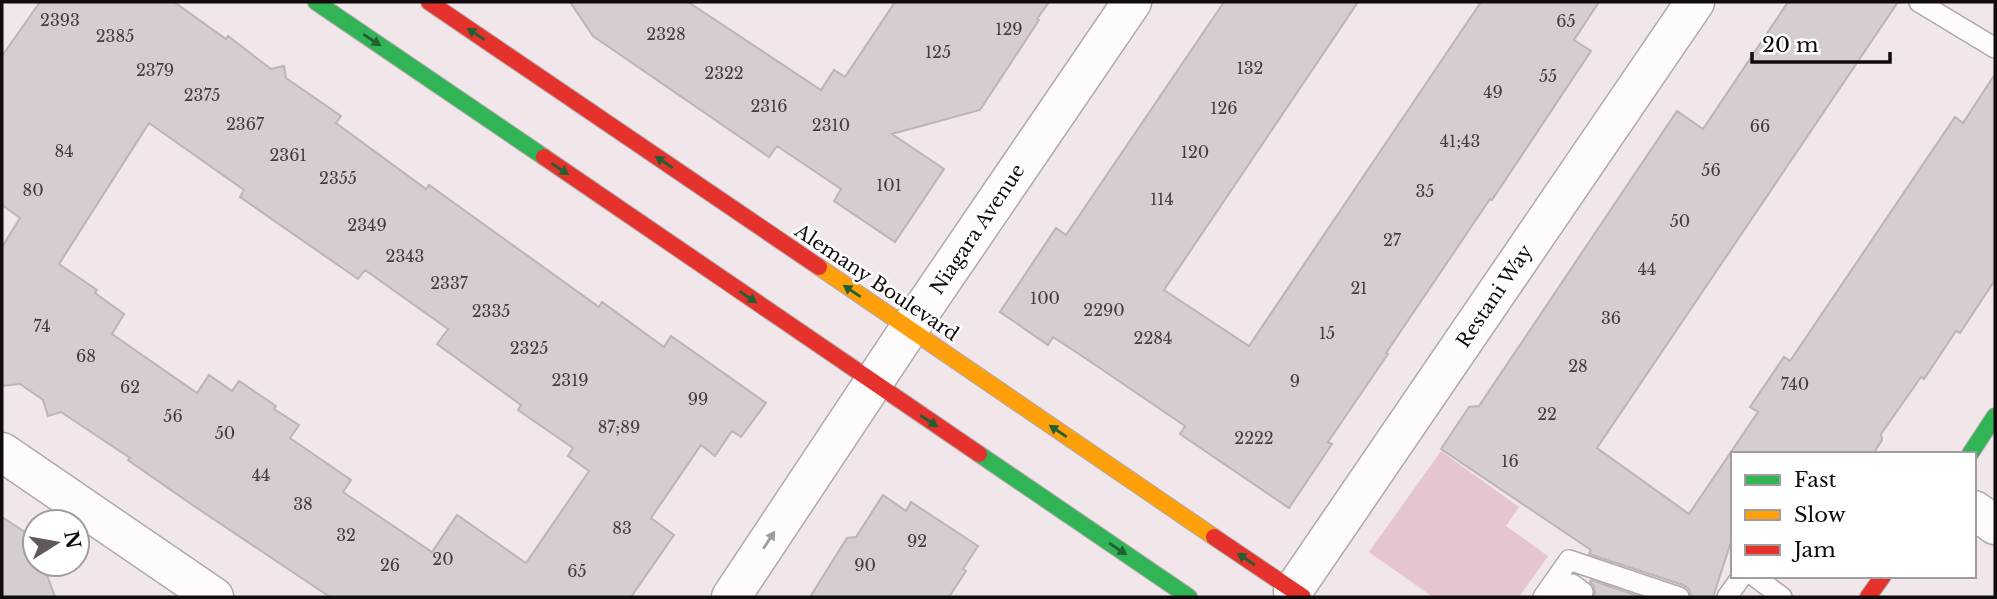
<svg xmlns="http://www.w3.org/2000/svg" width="1997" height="599" font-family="'Libre Baskerville',serif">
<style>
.green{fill:#e5c5cf}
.building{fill:#d6cdd0;stroke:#bdb4b6;stroke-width:2;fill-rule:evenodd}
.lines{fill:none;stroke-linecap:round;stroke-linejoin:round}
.lane-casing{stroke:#b1a8aa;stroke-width:22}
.street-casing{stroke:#b1a8aa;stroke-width:41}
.fast-casing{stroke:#b1a8aa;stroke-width:18}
.slow-casing{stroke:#b1a8aa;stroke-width:18}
.jam-casing{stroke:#b1a8aa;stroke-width:18}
.lane{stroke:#fdfbfc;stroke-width:19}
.street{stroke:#fdfbfc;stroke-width:38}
.fast{stroke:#30b455;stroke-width:16}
.slow{stroke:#ff9f0a;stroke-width:16}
.jam{stroke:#e5322d;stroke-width:16}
.oneway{fill:#216031}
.oneway2{fill:#9f9b9c}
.labels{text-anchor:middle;stroke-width:5;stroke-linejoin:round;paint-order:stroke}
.number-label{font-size:16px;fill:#443c3f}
.street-label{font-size:19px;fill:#120b0d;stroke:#fff}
</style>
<rect width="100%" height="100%" fill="#f1e6e9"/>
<path class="green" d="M1441 451 1519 507 1506 526 1548 556 1519 597H1433L1369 552Z"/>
<path class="building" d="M40 2H174L226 39 228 36 271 69 284 66 286 78 341 116 336 123 426 189 429 185 599 307 602 302 664 347 671 336 766 403 741 437 732 431 715 456 701 445 651 518 674 535 631 597H330L191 504 128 460 130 458 61 412 48 416 43 400 20 384 2 386V247L20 218 2 205V56ZM149 123 244 190 240 197 358 279 365 270 448 329 437 344 521 405 518 410 573 448 568 456 589 471 526 563 457 515 432 552 343 492 351 480 290 438 299 425 274 409 276 406 239 381 232 391 209 375 197 393 112 334 124 314 95 293 97 290 59 264Z
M570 2H688L821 90 834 70 845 77 895 2H1049L1037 19 1039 20 980 110 892 134 944 169 895 242 834 201 841 189 777 146 769 157 593 36Z
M1224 2H1358L1164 290 1249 346 1481 2H1599L1574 40 1591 51 1492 200 1490 199 1386 353 1388 354 1328 442 1332 444 1289 508 1180 434 1185 426 1085 358 1053 337 1048 345 1000 312 1056 228 1066 235Z
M1788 2H1898L1597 448 1689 514 1758 412 1750 407 1784 357 1790 361 1955 117 1963 123 1995 74V280L1960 333 1956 331 1924 379 1921 377 1881 434 1882 440 1873 454H1733V536L1713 597H1691L1689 589 1683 585 1589 554 1591 550 1441 449 1469 407 1479 406 1677 111 1703 129Z
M883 495 906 511 911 502 978 546 963 569 966 571 949 597H810L847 538 856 537Z
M2 517 34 538 35 564H43L55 597H2Z
M1591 580 1641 597H1594L1595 593 1594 586 1590 582Z"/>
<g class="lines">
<g class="lane-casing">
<path id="lane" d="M1919 2 1995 48
M1754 576 1782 597
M1543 597 1569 560 1679 597
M1562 597 1572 584 1583 592
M1727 597 1742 576"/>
</g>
<g class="street-casing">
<path id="street" d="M2 452 214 597
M1974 510 1995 525
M1293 591 1695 2
M731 597 909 329 1132 2"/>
</g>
<g class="fast-casing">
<path id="fast" d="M316 2 544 157
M979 454 1189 597
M1970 454 1995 416"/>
</g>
<g class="slow-casing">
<path id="slow" d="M819 267 1214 537"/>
</g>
<g class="jam-casing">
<path id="jam" d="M429 2 819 267
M544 157 979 454
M1214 537 1303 597
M1868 597 1883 576"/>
</g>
<use href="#lane" class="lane"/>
<use href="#street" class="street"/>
<use href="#fast" class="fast"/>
<use href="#slow" class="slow"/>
<use href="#jam" class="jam"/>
</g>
<defs><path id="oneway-solid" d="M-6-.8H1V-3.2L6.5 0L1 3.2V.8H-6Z" transform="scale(1.75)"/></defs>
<g class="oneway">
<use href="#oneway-solid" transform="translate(476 34) rotate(-146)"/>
<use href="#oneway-solid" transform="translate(372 40) rotate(34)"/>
<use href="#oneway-solid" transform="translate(664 162) rotate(-146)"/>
<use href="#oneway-solid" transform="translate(560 169) rotate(34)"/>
<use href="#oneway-solid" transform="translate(852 291) rotate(-146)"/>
<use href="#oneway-solid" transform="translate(748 297) rotate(34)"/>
<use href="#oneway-solid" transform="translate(929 421) rotate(34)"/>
<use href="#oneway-solid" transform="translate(1058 431) rotate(-146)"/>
<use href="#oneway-solid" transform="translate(1118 549) rotate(34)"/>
<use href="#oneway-solid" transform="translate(1246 559) rotate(-146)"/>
</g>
<use class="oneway2" href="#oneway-solid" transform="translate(769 540) rotate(-57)"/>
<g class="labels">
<g class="number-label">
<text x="60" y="26">2393</text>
<text x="1566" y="27">65</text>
<text x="1009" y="35">129</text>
<text x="666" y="40">2328</text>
<text x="115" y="42">2385</text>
<text x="938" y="58">125</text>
<text x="1250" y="74">132</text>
<text x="155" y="76">2379</text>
<text x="724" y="79">2322</text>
<text x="1548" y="82">55</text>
<text x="1493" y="98">49</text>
<text x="202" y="101">2375</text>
<text x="769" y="112">2316</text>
<text x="1224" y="114">126</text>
<text x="245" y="130">2367</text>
<text x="831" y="131">2310</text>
<text x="1760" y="132">66</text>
<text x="1460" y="147">41;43</text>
<text x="64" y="157">84</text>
<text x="1195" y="158">120</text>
<text x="288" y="161">2361</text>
<text x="1711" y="176">56</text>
<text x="338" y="184">2355</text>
<text x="889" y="191">101</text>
<text x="33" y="196">80</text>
<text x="1425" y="197">35</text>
<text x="1162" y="205">114</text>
<text x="1680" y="227">50</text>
<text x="367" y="231">2349</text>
<text x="1392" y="246">27</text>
<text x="405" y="262">2343</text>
<text x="1647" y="275">44</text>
<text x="449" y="289">2337</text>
<text x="1359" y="294">21</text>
<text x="1045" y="304">100</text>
<text x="1104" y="316">2290</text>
<text x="491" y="317">2335</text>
<text x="1611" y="324">36</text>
<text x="42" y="332">74</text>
<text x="1327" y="339">15</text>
<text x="1153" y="344">2284</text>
<text x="529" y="354">2325</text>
<text x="86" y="362">68</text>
<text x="1578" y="372">28</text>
<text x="570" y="386">2319</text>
<text x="1295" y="387">9</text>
<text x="1795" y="390">740</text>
<text x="130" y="393">62</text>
<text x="698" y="405">99</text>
<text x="1547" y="420">22</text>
<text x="173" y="422">56</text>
<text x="619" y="433">87;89</text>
<text x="225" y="439">50</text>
<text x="1254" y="444">2222</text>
<text x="1510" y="467">16</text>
<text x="261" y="481">44</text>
<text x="303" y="510">38</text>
<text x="622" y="534">83</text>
<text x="346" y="541">32</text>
<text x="917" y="547">92</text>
<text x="443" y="565">20</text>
<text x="390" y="571">26</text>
<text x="865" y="571">90</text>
<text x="577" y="577">65</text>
</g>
<g class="street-label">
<text transform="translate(977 229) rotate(-56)" y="7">Niagara Avenue</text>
<text transform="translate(877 282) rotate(34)" y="7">Alemany Boulevard</text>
<text transform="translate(1494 296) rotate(-56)" y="7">Restani Way</text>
</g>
</g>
<rect width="1997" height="599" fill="none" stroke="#120b0d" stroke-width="7"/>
<rect x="1731" y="452" width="245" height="126" fill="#ffffff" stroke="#a09d9e" stroke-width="2"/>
<rect x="1745" y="475" width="35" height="10" fill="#30b455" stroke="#a09d9e" stroke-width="2"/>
<text x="1794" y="487" font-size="21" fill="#120b0d">Fast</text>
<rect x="1745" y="510" width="35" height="10" fill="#ff9f0a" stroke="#a09d9e" stroke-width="2"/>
<text x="1794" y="522" font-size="21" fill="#120b0d">Slow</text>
<rect x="1745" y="545" width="35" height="10" fill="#e5322d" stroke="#a09d9e" stroke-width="2"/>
<text x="1794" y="557" font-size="21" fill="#120b0d">Jam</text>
<g transform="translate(56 543) rotate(79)"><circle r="33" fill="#ffffff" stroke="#a09d9e" stroke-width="2"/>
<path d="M0-5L12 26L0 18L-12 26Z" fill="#60585a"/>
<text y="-10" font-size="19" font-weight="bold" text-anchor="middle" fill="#120b0d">N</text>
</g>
<path d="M1752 52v10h138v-10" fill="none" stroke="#120b0d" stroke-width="3.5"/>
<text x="1762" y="52" font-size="21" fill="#120b0d" stroke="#ffffff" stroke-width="5" paint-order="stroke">20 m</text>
</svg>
